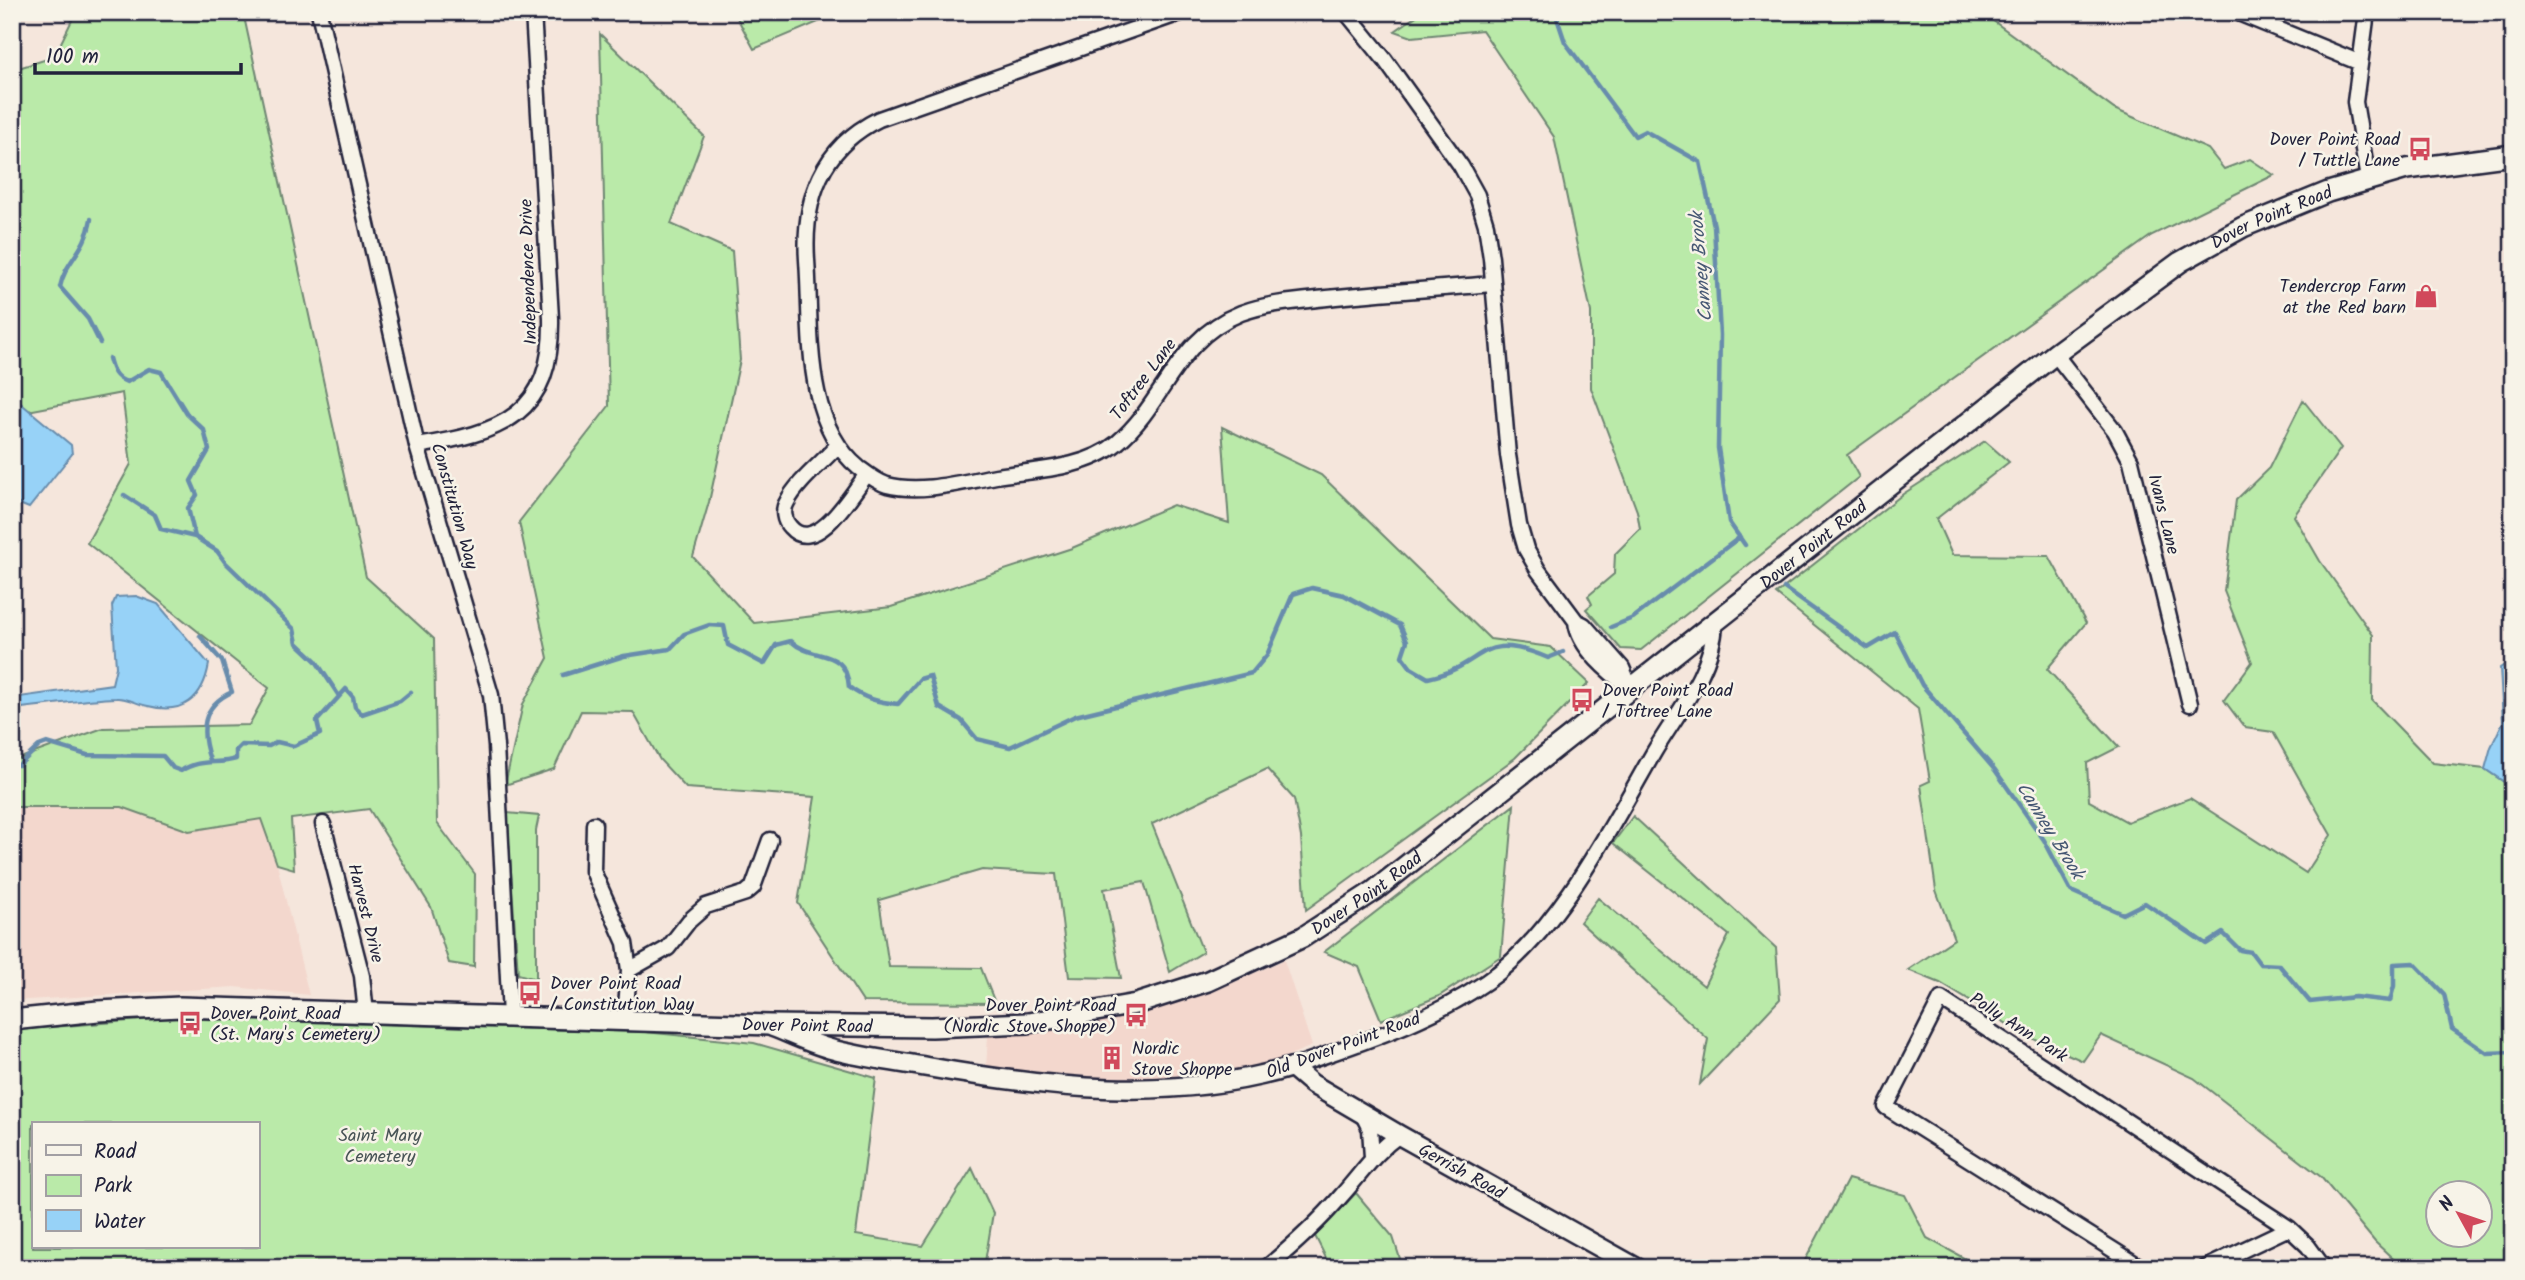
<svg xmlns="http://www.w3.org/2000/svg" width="2525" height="1280" font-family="Kalam,sans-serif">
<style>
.built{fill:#f3d7cd}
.green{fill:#baeaa9;stroke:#6e8672;stroke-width:2;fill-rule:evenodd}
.water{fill:#97d2f7;stroke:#688cac;stroke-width:2}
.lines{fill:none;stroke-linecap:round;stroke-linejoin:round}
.stream{stroke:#688cac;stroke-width:4.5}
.minor-casing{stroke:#22223b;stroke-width:19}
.tertiary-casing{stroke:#22223b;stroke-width:23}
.secondary-casing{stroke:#22223b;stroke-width:24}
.minor{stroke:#f7f3e8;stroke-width:14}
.tertiary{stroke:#f7f3e8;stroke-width:18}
.secondary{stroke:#f7f3e8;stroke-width:19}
.labels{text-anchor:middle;stroke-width:5;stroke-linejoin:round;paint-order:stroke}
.poi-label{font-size:18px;fill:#22223b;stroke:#f7f3e8;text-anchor:start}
.street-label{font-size:18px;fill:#22223b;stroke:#f7f3e8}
.park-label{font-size:18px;fill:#485456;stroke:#f7f3e8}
.water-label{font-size:19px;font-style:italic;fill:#455773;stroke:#f7f3e8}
</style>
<rect width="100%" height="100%" fill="#f5e6dc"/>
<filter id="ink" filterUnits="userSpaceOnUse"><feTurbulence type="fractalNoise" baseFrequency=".0143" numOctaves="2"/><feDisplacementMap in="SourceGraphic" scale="14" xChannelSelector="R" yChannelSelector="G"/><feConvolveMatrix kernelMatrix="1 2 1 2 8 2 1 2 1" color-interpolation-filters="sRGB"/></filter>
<g filter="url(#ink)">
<path class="built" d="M12 807H122L189 831 261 819 277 864 309 995 235 987 12 1001Z
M1284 960 1312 1046 1261 1067 1154 1078H1082L986 1069 988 1036 1061 1029 1152 1010 1237 981Z"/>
<path class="green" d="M76 12H243L366 577 434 639 437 823 475 874 474 967 449 963 431 907 369 809 291 819 294 869 277 864 261 819 189 831 122 807H12V761L103 728 249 725 269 688 87 543 131 464 122 393 28 411 12 396V70L54 57Z
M734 12H842L754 49Z
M1422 12H1981L2114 109 2208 149 2224 169 2250 159 2274 175 2152 235 1847 455 1859 477 1641 650 1621 649 1586 609 1592 604 1588 596 1614 574 1615 554 1640 529 1637 511 1591 388V312L1554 137 1482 30 1412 37 1395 31Z
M600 34 704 136 671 224 732 251 740 360 709 502 693 557 754 623 891 607 1072 548 1173 505 1229 523 1222 427 1321 475 1490 639 1551 647 1589 683 1515 758 1306 910 1301 837 1294 799 1267 769 1152 824 1203 952 1170 972 1144 882 1104 889 1121 978 1069 977 1056 874 982 870 879 900 889 967 981 968 995 1003 863 1002 798 903 815 797 686 788 660 760 633 712 581 711 554 769 505 785 523 704 548 658 519 522 609 406Z
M2303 400 2341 448 2294 516 2320 561 2373 635 2372 700 2433 763 2485 769 2513 788V1268H2403L2375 1242 2321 1177 2194 1078 2101 1035 2083 1061 2027 1036 1940 983 1908 970 1954 939 1936 890 1921 785 1930 781 1918 709 1776 594 1903 494 1985 441 2009 462 1936 519 1952 555 2049 556 2086 623 2047 669 2119 747 2087 763 2089 801 2127 822 2190 798 2306 873 2331 835 2273 732 2245 728 2224 700 2252 662 2224 591 2236 500 2269 468ZM2438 1192H2480V1234H2438Z
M1514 805 1501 956 1439 996 1381 1020 1359 967 1324 952Z
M507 813 539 816 536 830V979L518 974Z
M1633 816 1776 948 1780 999 1700 1084 1708 1039 1580 922 1598 898 1704 986 1729 935 1613 843Z
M168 1018 645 1032 754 1043 876 1078 856 1235 923 1246 972 1168 993 1213 984 1268H12V1030ZM33 1124H257V1247H33Z
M1848 1179 1905 1195 1927 1238 1982 1268H1801Z
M1356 1193 1393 1237 1403 1268H1331L1315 1236Z"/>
<path class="water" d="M12 396 71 445 72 454 29 508 12 501Z
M136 596 158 604 209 664C203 699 183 715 148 706 137 704 126 697 116 698 82 699 47 706 12 709V698L112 684 116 667 112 606 116 597Z
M2509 662 2513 664V788L2485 769 2491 747 2503 722 2500 668Z"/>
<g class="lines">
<path class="stream" d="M1555 12 1565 42 1635 136 1645 131 1700 162 1714 226 1720 335 1718 448 1729 522 1745 545
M91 219C86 251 65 261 60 287L88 319 100 343
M109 358C112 370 115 378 127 382L149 369 161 372 187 414 204 430 209 450 191 481 197 495 188 508 195 537 217 551 225 562 294 629 297 643 316 661 339 696
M124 495 155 515 161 529 195 537
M1784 588 1868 648 1895 632 1922 685 1995 770 2044 840 2071 891 2123 914 2145 903 2206 944 2223 933 2240 950 2251 952 2260 964 2279 965 2310 1002 2355 997 2390 1001 2394 986V964L2414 963 2444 994 2452 1029 2487 1053 2513 1052
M1611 627 1633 618 1740 537
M200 636 222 661 232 692C201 706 200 731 210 760
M563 675 624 656 670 649 684 634 709 625 724 626 728 645 764 664 776 645 791 641C813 662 846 646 849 687 864 699 879 702 898 704L920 679 930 676 939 707 961 720 977 739 1010 747 1075 716 1252 673 1267 655 1293 594 1312 588 1344 595 1400 625 1407 641 1402 656 1411 668 1428 678C1487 666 1477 628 1548 658L1563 652
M12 765H19L39 746 47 743 87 755 163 756 173 768 181 771C200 758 217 765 236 759V750L241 745 269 746 277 742 294 746 320 734 317 721 346 689 353 697 355 707 362 714 400 701 411 692"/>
<g class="minor-casing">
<path id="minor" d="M319 12 417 446 491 695 496 746 510 1016
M1183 12 879 119C822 147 803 199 807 260 812 327 802 421 859 468 867 474 877 482 887 485 922 494 962 482 996 476 1035 470 1086 469 1117 443 1166 402 1175 339 1241 313 1268 303 1299 301 1327 298 1382 292 1437 289 1492 284
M1346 12 1385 60 1461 166 1477 195 1486 225 1491 258 1508 455 1519 525 1526 549 1538 570 1576 621 1584 625 1622 668 1631 689
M2236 12 2358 62
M2367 12 2355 102 2368 179
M2055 354 2115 431 2131 461 2190 704
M417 446C502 433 553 415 551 318L533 12
M837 446C822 463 797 482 787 502 782 510 784 521 790 527 816 557 853 492 867 474
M1576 621C1578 648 1611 674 1631 689
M323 824 362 976 366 1013
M594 824 593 871 625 943 629 970 625 1019
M629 970 668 948 689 921 706 906 746 893 753 887 770 840
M1292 1067C1358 1043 1427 1023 1486 982 1557 934 1612 825 1654 752 1677 713 1713 670 1715 624
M1363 1115 1370 1129 1372 1157
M1266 1268C1294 1245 1319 1222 1342 1195 1361 1174 1375 1152 1399 1135
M2142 1268 1886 1107 1941 999 2289 1228 2308 1246 2324 1268
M2205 1268 2289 1228"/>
</g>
<g class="tertiary-casing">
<path id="tertiary" d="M773 1027C794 1035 816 1046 838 1051 867 1058 898 1062 927 1067 1047 1088 1173 1103 1292 1067L1312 1084 1399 1135 1637 1268"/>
</g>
<g class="secondary-casing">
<g id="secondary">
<path id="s1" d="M12 1020 98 1011 180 1007 770 1025 932 1027 1028 1023 1136 1004 1208 981 1303 937 1374 891 2055 354 2180 262 2243 227 2328 192 2407 169 2513 155"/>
</g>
</g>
<use href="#minor" class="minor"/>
<use href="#tertiary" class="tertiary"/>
<use href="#secondary" class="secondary"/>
</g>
</g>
<defs>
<g id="bus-bare" transform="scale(1.89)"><path d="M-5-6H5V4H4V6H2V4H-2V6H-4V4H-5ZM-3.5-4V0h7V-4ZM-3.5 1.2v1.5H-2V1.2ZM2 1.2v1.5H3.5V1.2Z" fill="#d1495b" stroke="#f7f3e8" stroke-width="2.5" paint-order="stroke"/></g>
<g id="shop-bare" transform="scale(1.89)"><path d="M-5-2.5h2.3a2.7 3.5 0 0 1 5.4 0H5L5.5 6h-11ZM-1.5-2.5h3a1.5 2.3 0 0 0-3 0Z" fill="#d1495b" stroke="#f7f3e8" stroke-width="2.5" paint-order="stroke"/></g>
<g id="building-bare" transform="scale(1.89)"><path d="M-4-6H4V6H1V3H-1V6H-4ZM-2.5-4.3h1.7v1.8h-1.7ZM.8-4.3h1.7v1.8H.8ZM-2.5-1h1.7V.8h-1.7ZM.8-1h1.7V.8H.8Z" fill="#d1495b" stroke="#f7f3e8" stroke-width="2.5" paint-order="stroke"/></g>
</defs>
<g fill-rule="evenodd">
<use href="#bus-bare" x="2420" y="149"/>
<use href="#shop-bare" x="2426" y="296"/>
<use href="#bus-bare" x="1582" y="700"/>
<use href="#bus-bare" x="530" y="993"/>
<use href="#bus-bare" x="1136" y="1015"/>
<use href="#bus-bare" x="190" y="1023"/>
<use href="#building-bare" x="1112" y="1058"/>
</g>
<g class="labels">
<g class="poi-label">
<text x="2400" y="145" text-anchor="end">Dover Point Road<tspan x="2400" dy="21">/ Tuttle Lane</tspan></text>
<text x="2406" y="292" text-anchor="end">Tendercrop Farm<tspan x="2406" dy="21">at the Red barn</tspan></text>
<text x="1602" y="696">Dover Point Road<tspan x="1602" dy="21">/ Toftree Lane</tspan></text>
<text x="550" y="989">Dover Point Road<tspan x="550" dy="21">/ Constitution Way</tspan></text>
<text x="1116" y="1011" text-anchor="end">Dover Point Road<tspan x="1116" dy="21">(Nordic Stove Shoppe)</tspan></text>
<text x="210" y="1019">Dover Point Road<tspan x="210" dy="21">(St. Mary's Cemetery)</tspan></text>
<text x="1132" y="1054">Nordic<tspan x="1132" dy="21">Stove Shoppe</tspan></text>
</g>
<g class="street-label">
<text dy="6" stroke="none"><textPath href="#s1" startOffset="2516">Dover Point Road</textPath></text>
<text transform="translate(528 272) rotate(-92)" y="6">Independence Drive</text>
<text transform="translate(1143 379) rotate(-53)" y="6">Toftree Lane</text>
<text transform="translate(455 506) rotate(74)" y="6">Constitution Way</text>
<text transform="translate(2164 514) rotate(76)" y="6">Ivans Lane</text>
<text dy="6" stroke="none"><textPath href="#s1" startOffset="1951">Dover Point Road</textPath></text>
<text dy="6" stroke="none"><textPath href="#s1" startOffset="1384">Dover Point Road</textPath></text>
<text transform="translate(366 913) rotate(76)" y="6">Harvest Drive</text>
<text dy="6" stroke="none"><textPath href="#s1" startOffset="796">Dover Point Road</textPath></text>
<text transform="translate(2019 1027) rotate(33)" y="6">Polly Ann Park</text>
<text transform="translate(1343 1045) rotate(-20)" y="6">Old Dover Point Road</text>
<text transform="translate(1462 1171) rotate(29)" y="6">Gerrish Road</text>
</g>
<g class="park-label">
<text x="380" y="1141">Saint Mary<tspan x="380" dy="21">Cemetery</tspan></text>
</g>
<g class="water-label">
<text transform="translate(1700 267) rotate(-95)" y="7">Canney Brook</text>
<text transform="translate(2051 830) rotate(58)" y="7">Canney Brook</text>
</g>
</g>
<rect width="2525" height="1280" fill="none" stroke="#f7f3e8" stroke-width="42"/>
<rect x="21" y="21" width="2483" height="1238" fill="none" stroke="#22223b" stroke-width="2.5" filter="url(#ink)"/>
<rect x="32" y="1122" width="228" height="126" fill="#f7f3e8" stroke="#a29fa3" stroke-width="2"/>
<rect x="46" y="1145" width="35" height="10" fill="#f7f3e8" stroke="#a29fa3" stroke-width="2"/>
<text x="94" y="1158" font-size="21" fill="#22223b">Road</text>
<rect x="46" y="1175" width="35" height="21" fill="#baeaa9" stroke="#a29fa3" stroke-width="2"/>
<text x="94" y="1192" font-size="21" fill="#22223b">Park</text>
<rect x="46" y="1210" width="35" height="21" fill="#97d2f7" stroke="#a29fa3" stroke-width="2"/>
<text x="94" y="1228" font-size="21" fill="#22223b">Water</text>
<g transform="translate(2459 1214) rotate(310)"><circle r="33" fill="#f7f3e8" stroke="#a29fa3" stroke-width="2"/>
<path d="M0-5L12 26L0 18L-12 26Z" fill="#d1495b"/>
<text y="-10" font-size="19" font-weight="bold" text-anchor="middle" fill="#22223b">N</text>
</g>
<path d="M35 63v10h206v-10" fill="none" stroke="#22223b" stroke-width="3.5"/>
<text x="46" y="63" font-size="21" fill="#22223b" stroke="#f7f3e8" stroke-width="5" paint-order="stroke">100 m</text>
</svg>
